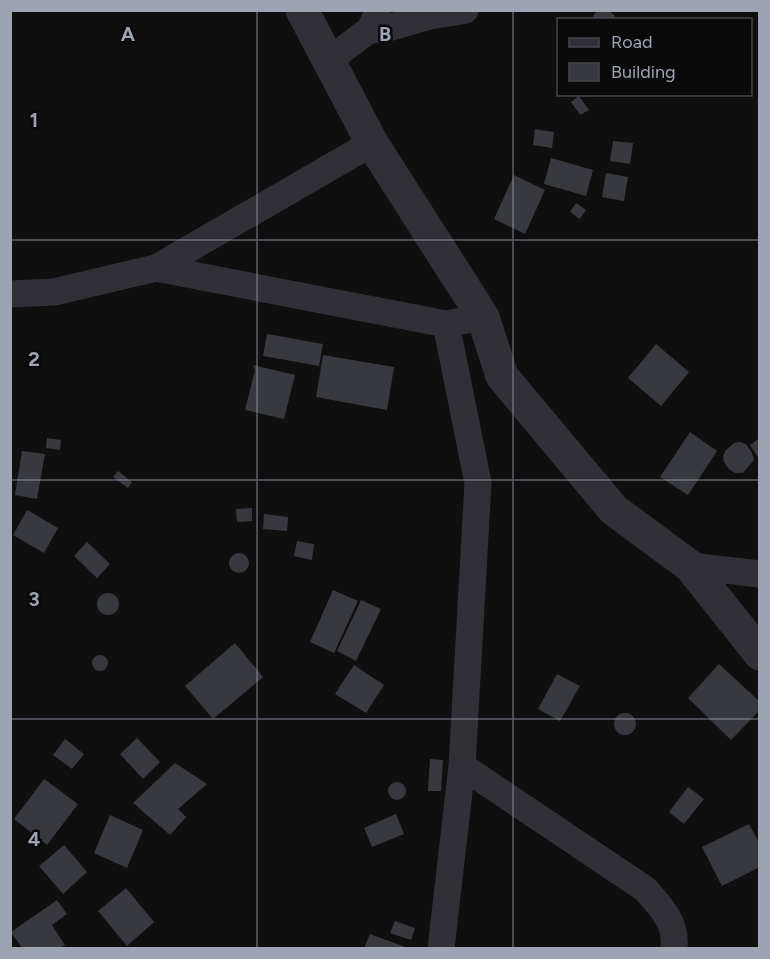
<svg xmlns="http://www.w3.org/2000/svg" width="770" height="959" font-family="Figtree,sans-serif">
<style>
.building{fill:#38393f}
.lines{fill:none;stroke-linecap:round;stroke-linejoin:round}
.minor{stroke:#303036;stroke-width:27}
.tertiary{stroke:#303036;stroke-width:33}
.grid{fill:none;stroke:#9ea3b3;stroke-width:1.5;stroke-opacity:0.55}
.grid-label{font-size:20px;text-anchor:middle;font-weight:bold;fill:#9ea3b3;stroke:#0a0a0b;stroke-width:5;stroke-linejoin:round;paint-order:stroke}
</style>
<rect width="100%" height="100%" fill="#0f0f10"/>
<path class="building" d="M601 10 609 11 614 15 617 20H591L595 13Z
M579 96 589 110 580 115 571 102Z
M535 129 554 132 552 148 533 145Z
M613 141 633 143 630 164 610 161Z
M551 158 593 170 586 196 544 184Z
M606 173 628 177 624 201 602 197Z
M514 175 545 190 525 234 494 219Z
M576 203 586 210 580 219 570 212Z
M267 334 323 344 319 366 263 356Z
M656 344 689 372 661 406 628 378Z
M323 355 394 367 387 410 316 397Z
M253 365 295 375 284 419 245 410 255 370Z
M690 432 717 451 688 495 660 477Z
M47 438 61 440 60 450 46 448Z
M760 438V460L750 445Z
M740 442 746 444 752 453 754 460 743 473H735L729 469 724 462 723 456 726 450 734 443Z
M22 451 45 454 37 499 15 495Z
M118 471 132 482 128 488 113 477Z
M252 508V521L237 522 236 509Z
M27 510 58 528 44 553 13 535Z
M264 514 288 517 287 531 263 529Z
M297 541 314 544 312 560 294 556Z
M87 542 110 564 97 578 74 556Z
M229 563a10 10 0 1 1 20 0a10 10 0 1 1-20 0Z
M333 590 358 601 334 653 310 642Z
M97 604a11 11 0 1 1 22 0a11 11 0 1 1-22 0Z
M361 600 381 609 356 661 337 651Z
M235 643 263 677 213 719 185 686Z
M92 663a8 8 0 1 1 16 0a8 8 0 1 1-16 0Z
M719 664 760 702V710L731 740 688 698Z
M354 665 384 685 366 713 335 694Z
M557 674 580 686 560 721 538 709Z
M614 724a11 11 0 1 1 22 0a11 11 0 1 1-22 0Z
M137 738 160 762 143 779 120 754Z
M65 739 84 754 72 769 53 755Z
M430 759 443 760 441 791H428Z
M175 763 207 784 178 809 186 817 170 835 133 803Z
M44 779 78 804 47 845 14 819Z
M388 791a9 9 0 1 1 18 0a9 9 0 1 1-18 0Z
M688 787 704 799 684 824 669 812Z
M396 814 404 834 372 847 364 828Z
M110 815 143 830 127 868 94 853Z
M749 824 760 844V867L722 886 702 847Z
M64 845 87 872 63 894 39 866Z
M126 888 154 922 127 946 98 911Z
M57 900 67 914 52 925 65 945 60 948H22L11 932Z
M395 921 415 928 411 940 390 933Z
M370 934 408 948H364Z"/>
<g class="lines">
<path class="minor" d="M369 30C389 30 407 22 426 17 439 14 452 13 465 10
M328 61 369 30 377 15
M156 268 446 324
M10 294 54 292 156 268 372 143
M690 566 760 574
M462 766 645 889C661 907 677 923 674 948
M441 948 462 766 478 483 446 324 483 317"/>
<path class="tertiary" d="M302 10 372 143 483 317 502 376 614 510 690 566 760 654"/>
</g>
<path class="grid" d="M257 10V948M513 10V948M10 240H760M10 480H760M10 719H760"/>
<g class="grid-label">
<text x="128" y="41">A</text>
<text x="385" y="41">B</text>
<text x="34" y="127">1</text>
<text x="34" y="366">2</text>
<text x="34" y="606">3</text>
<text x="34" y="846">4</text>
</g>
<rect width="770" height="959" fill="none" stroke="#9ea3b3" stroke-width="24"/>
<rect x="557" y="18" width="195" height="78" fill="#0a0a0b" stroke="#45474e" stroke-width="1.5"/>
<rect x="569" y="38" width="30" height="9" fill="#303036" stroke="#45474e" stroke-width="1.5"/>
<text x="611" y="48" font-size="18" fill="#9ea3b3">Road</text>
<rect x="569" y="63" width="30" height="18" fill="#38393f" stroke="#45474e" stroke-width="1.5"/>
<text x="611" y="78" font-size="18" fill="#9ea3b3">Building</text>
</svg>
